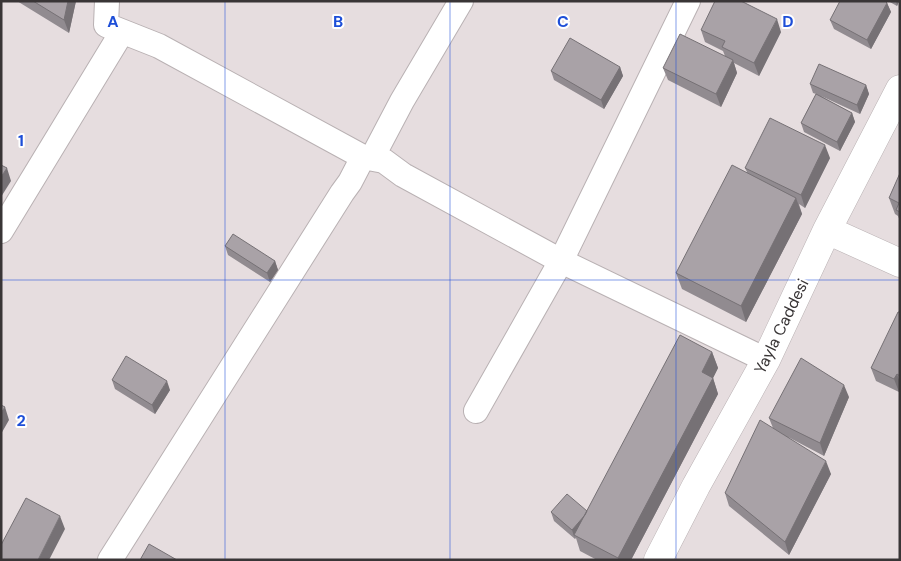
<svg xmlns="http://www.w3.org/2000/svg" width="901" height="561" font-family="'DM Sans',sans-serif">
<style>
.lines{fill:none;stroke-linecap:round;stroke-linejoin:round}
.street-casing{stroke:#b9b1b3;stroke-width:26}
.secondary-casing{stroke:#b9b1b3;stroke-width:29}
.street{stroke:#fff;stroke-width:24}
.secondary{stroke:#fff;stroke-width:28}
.wall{fill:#918b90}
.shaded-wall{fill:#767175}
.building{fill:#a9a2a7;stroke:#767175}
.grid{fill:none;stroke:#1d4ed8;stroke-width:1;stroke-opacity:0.55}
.labels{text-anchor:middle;stroke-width:4;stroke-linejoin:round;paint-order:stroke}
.street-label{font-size:16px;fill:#393536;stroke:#fff}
.grid-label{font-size:16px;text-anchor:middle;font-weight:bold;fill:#1d4ed8;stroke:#fff;stroke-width:4;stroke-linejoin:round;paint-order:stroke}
</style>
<rect width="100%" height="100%" fill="#e6dddf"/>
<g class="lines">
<g class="street-casing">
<path id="street" d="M107 1 106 25 159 46 363 157
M372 158 402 101 461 1
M1 231 122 32
M476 411 561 261 688 1
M110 560 342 193 350 182 363 157 384 161 403 175 561 261 766 360"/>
</g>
<g class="secondary-casing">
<path id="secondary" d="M827 230 900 263
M658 560 696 486 766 360 827 230 900 89"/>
</g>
<use href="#street" class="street"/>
<use href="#secondary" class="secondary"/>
</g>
<path class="wall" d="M17 1H76L69 33Z
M888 1H899L897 6Z
M887 3 891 12 871 49 834 29 830 20Z
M701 30 781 32 759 76 734 63 737 73 721 107 668 80 663 68 725 56 723 51 705 42Z
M620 67 623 76 604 109 554 80 551 71Z
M810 84 866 85 869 94 860 114 821 96 852 113 855 122 840 151 804 132 801 123 816 94 813 93Z
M830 158 805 208 799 204 802 214 746 322 682 289 676 273 747 172 745 168Z
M900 173V221L898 216 895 214 889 198Z
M225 246 275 261 278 270 270 282 228 255Z
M900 312V390L899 392 876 381 871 368Z
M712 352 718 368 713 378 718 394 631 560H597L580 551 576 538 575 539 554 521 551 512 587 511Z
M112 380 170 390 155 414 115 389Z
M849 397 824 456 788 437 831 474 789 555 729 506 725 493 773 428 769 418Z"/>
<path class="shaded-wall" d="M68 1H76L69 33 64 20Z
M896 1H899L897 6Z
M887 3 891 12 871 49 867 40Z
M777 19 781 32 759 76 754 63Z
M733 60 737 73 721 107 716 94Z
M620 67 623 76 604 109 601 100Z
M866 85 869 94 860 114 857 105Z
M852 113 855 122 840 151 837 142Z
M825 145 830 158 805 208 801 195Z
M7 168 11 181 1 197V177Z
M796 198 802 214 746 322 741 306Z
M275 261 278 270 270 282 267 273Z
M712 352 718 368 713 378 718 394 631 560H618V558L702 372Z
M897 374 900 383 899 392 894 379Z
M167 381 170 390 155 414 152 405Z
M844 385 849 397 824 456 820 443Z
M5 407 9 420 1 434V413Z
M826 461 831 474 789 555 785 542Z
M588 512 574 535 575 539 572 530Z
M60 516 65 529 49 560H38Z"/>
<path class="building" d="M33 1H68L64 20Z
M715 1H741L777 19 754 63 722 47 725 41 701 30Z
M840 1H885L887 3 867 40 830 20Z
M680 34 733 60 716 94 663 68Z
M570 38 620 67 601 100 551 71Z
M819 64 866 85 857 105 810 84Z
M816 94 852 113 837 142 801 123Z
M770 118 825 145 801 195 745 168Z
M1 165 7 168 1 177Z
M732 165 796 198 741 306 676 273Z
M900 173V212L896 210 899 203 889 198Z
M233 234 275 261 267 273 225 246Z
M898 312H900V376L897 374 894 379 871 368Z
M680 335 712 352 702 372 713 378 618 558 574 535Z
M126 356 167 381 152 405 112 380Z
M801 358 844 385 820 443 769 418Z
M1 405 5 407 1 413Z
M760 420 826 461 785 542 725 493Z
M567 494 587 511 585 515 572 530 551 512Z
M26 498 60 516 38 560H1V545Z
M149 544 177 560H140Z"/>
<path class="grid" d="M225 1V560M450 1V560M676 1V560M1 280H900"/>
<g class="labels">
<g class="street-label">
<text transform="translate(781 326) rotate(-64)" y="6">Yayla Caddesi</text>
</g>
</g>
<g class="grid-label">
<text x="113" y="27">A</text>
<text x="338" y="27">B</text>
<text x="563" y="27">C</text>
<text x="788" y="27">D</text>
<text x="21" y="146">1</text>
<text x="21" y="426">2</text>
</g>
<rect width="901" height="561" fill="none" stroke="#393536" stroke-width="5"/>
</svg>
